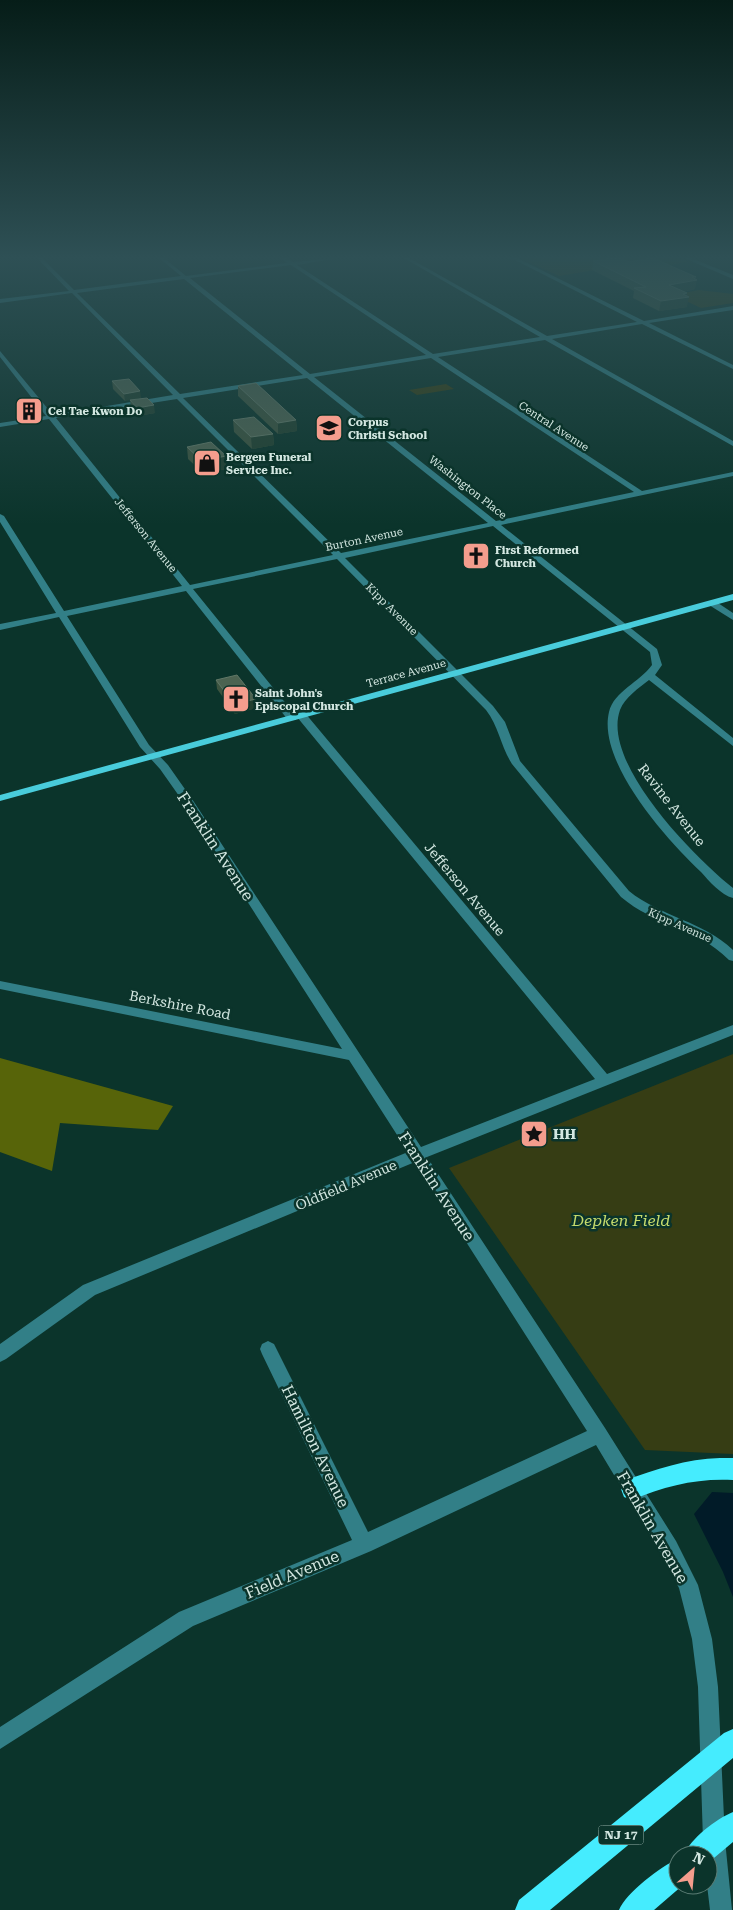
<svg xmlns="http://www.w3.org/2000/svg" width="733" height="1910" font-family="'Roboto Serif',serif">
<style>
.green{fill:#363d14}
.forest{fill:#576409}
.water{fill:#011b28}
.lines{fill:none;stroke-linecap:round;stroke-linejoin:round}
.minor{fill:#327f87;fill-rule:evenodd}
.major{fill:#49ccdb;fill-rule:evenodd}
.highway{fill:#45ecfe;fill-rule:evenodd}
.wall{fill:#3b533f}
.shaded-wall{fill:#214030}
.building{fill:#4c6351;stroke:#617867}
.labels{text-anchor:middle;stroke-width:5;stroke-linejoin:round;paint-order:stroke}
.far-poi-label{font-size:11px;font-weight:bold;fill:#d3e7e1;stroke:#0b342b;text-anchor:start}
.far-street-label{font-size:11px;fill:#d3e7e1;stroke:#0b342b}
.shield{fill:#0b342b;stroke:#97b1aa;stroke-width:1}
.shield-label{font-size:12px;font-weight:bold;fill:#d3e7e1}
.street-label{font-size:14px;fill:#d3e7e1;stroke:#0b342b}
.poi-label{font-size:14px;font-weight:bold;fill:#d3e7e1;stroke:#0b342b;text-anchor:start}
.near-street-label{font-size:16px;fill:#d3e7e1;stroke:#0b342b}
.near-park-label{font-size:16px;font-style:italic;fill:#c5da6c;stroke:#0b342b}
</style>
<rect width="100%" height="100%" fill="#0b342b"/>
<path class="green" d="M520 258H679L688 262 629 271 619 266 559 276Z
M699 290 733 294V303L701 308 673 295Z
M446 384 454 389 417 395 409 390Z
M733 1054V1454L645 1450 449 1168Z"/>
<path class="forest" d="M0 1058 173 1106 158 1130 60 1123 52 1171 0 1152Z"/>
<path class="water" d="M712 1492 733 1493V1597L723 1572 694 1514Z"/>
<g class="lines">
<path class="minor" d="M37 258H42L74 290 181 276 159 258H164L186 276 287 263 281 258H286L293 262 338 258 297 265 433 354 540 337 404 258H409L547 336 637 322 511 258H517L644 321 733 306V310L649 323 733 365V369L642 324 552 339 733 441V446L545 340 438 357 642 491 733 472V476L501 525 657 649 662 665 655 675 733 738V746L649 680C639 688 625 697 620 710 601 763 695 858 733 888V898C721 895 709 881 701 872 667 840 597 762 609 712 614 691 640 682 652 665L650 652 493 526 345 558 493 706 505 722 520 761 629 891C661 917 703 921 733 950V961L729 960C695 926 655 926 621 897L512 764C501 747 499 727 486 710L337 559 193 589 296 716V720H288L186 591 67 616 149 745 168 765 194 802 421 1147 595 1079 297 717V713H305L607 1074 733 1025V1035L427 1157 605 1428 676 1541 698 1585 712 1639 718 1687 725 1840 732 1910H710L707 1885 708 1855H704L703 1840 698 1687 692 1639 679 1588 662 1555 596 1445 371 1551 193 1626 0 1749V1727L179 1612 352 1540 262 1354 260 1349 262 1344 268 1341 274 1344 368 1532 587 1431 415 1162 95 1295 6 1359 0 1362V1344L83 1285 408 1152 349 1060 0 989V981L342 1049 184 803 160 769 140 747 59 617 0 630V624L56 613 0 522V514L4 516 64 611 182 586 49 419 0 427V423L46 416 0 357V351L53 415 173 395 72 293 0 303V299L69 291ZM291 265 426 355 310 374 190 278ZM184 279 303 375 180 394 77 293ZM431 358 634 492 496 521 314 377ZM307 378 488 523 341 553 183 398ZM177 399 333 555 190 585 56 418Z
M684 258H691L733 275V279Z
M709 601H715L733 613V620L709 605Z"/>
<path class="major" d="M733 594V600L0 801V795Z"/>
<path class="highway" d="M720 1458H733V1480C697 1478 665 1486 632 1500L624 1497 621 1489 624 1481C656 1469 686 1459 720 1458Z
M733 1729V1758L550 1910H515L519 1900 724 1733Z
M733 1812V1842L708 1863V1855H684C691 1838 716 1819 733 1812Z
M678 1859V1885H683L654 1910H619C626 1893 661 1866 678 1859Z"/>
</g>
<path class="wall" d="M593 261 629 262 695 279V289L683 292 687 293V307L659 311 633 298 634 291 592 270Z
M112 381 140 391 125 401 113 389Z
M238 386 296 420 297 431 278 434 238 396Z
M130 400 155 413 138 416 131 408Z
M233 420 273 434 274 445 252 449 234 432Z
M187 447 226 469 203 473 188 459Z
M216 680 256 708 235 714 217 689Z"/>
<path class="shaded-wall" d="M692 277H696L695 280H697L695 289 668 295 669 285Z
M687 293V297H689L687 307 659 311 661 301Z
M140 391 141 398 125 401 124 394Z
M154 405 155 413 138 416 137 408Z
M296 420 297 431 278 434V423Z
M273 434 274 445 252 449 251 437Z
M226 456V469L203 473 202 461Z
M256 699V708L235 714 234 704Z"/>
<path class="building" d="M614 258H621L629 262 653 258 696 277H692L697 280 669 285 687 293 683 294 689 297 661 301 634 288 646 287 593 261Z
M129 379 140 391 124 394 112 381Z
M256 383 296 420 278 423 238 386Z
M147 398 154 405 137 408 130 400Z
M254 417 273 434 251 437 233 420Z
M211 442 226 456 202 461 187 447Z
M237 675 256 699 234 704 216 680Z"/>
<linearGradient id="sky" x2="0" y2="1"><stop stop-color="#061d18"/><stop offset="0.49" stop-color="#2e5055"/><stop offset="1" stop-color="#2e5055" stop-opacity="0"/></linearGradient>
<rect width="733" height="525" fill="url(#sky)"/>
<defs>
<g id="building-square" transform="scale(1.4375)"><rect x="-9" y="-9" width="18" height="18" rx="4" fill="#f49d8d" stroke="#0b342b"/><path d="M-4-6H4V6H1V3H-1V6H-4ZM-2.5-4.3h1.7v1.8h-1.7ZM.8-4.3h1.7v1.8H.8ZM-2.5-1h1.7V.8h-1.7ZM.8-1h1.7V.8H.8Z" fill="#111"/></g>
<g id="school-square" transform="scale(1.4375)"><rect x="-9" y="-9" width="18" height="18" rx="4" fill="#f49d8d" stroke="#0b342b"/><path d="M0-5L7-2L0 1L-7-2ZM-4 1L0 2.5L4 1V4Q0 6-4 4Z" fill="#111"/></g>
<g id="shop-square" transform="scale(1.4375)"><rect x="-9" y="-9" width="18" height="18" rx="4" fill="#f49d8d" stroke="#0b342b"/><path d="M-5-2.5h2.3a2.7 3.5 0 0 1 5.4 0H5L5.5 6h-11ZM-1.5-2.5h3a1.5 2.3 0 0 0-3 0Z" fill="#111"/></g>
<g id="church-square" transform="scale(1.4375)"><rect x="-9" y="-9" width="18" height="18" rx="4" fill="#f49d8d" stroke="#0b342b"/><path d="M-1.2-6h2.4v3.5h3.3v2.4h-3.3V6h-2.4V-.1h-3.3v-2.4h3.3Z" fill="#111"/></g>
<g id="sight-square" transform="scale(1.4375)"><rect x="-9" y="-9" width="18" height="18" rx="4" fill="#f49d8d" stroke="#0b342b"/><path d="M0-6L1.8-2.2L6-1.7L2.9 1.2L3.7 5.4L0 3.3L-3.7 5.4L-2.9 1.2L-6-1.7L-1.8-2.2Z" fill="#111"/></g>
</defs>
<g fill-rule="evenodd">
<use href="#building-square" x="29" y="411"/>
<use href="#school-square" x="329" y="428"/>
<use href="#shop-square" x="207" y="463"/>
<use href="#church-square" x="476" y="556"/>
<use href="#church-square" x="236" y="699"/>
<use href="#sight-square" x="534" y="1134"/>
</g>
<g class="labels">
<g class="far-poi-label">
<text x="48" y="415">Cel Tae Kwon Do</text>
<text x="348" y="426">Corpus<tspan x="348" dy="13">Christi School</tspan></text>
<text x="226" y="461">Bergen Funeral<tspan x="226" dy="13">Service Inc.</tspan></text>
<text x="495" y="554">First Reformed<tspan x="495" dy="13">Church</tspan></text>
<text x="255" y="697">Saint John's<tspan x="255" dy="13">Episcopal Church</tspan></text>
</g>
<g class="far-street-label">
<text transform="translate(554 426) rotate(33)" y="4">Central Avenue</text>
<text transform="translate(468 487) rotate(38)" y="4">Washington Place</text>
<text transform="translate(146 535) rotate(51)" y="4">Jefferson Avenue</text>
<text transform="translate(364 539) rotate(-12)" y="4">Burton Avenue</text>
<text transform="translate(392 609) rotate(45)" y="4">Kipp Avenue</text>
<text transform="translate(406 673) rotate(-15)" y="4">Terrace Avenue</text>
<text transform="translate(680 925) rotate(24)" y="4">Kipp Avenue</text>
</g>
<rect class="shield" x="598.5" y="1825.5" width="45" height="19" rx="4"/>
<g class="shield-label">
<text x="621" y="1839">NJ 17</text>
</g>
<g class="street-label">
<text transform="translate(672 805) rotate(52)" y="5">Ravine Avenue</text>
<text transform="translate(465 889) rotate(50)" y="5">Jefferson Avenue</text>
<text transform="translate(180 1005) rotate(11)" y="5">Berkshire Road</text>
<text transform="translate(346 1185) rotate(-23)" y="5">Oldfield Avenue</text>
</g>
<g class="poi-label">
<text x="553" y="1139">HH</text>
</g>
<g class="near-street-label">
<text transform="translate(216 846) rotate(57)" y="6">Franklin Avenue</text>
<text transform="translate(437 1186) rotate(57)" y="6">Franklin Avenue</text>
<text transform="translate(316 1446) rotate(64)" y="6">Hamilton Avenue</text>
<text transform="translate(653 1527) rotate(60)" y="6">Franklin Avenue</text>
<text transform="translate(292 1574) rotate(-23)" y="6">Field Avenue</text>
</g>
<g class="near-park-label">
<text x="621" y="1226">Depken Field</text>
</g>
</g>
<g transform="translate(693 1870) rotate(27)"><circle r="24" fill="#0b342b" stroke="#5b7c74"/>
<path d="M0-4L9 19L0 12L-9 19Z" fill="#f49d8d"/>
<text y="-8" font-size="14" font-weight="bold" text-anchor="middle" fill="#d3e7e1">N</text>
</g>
</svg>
